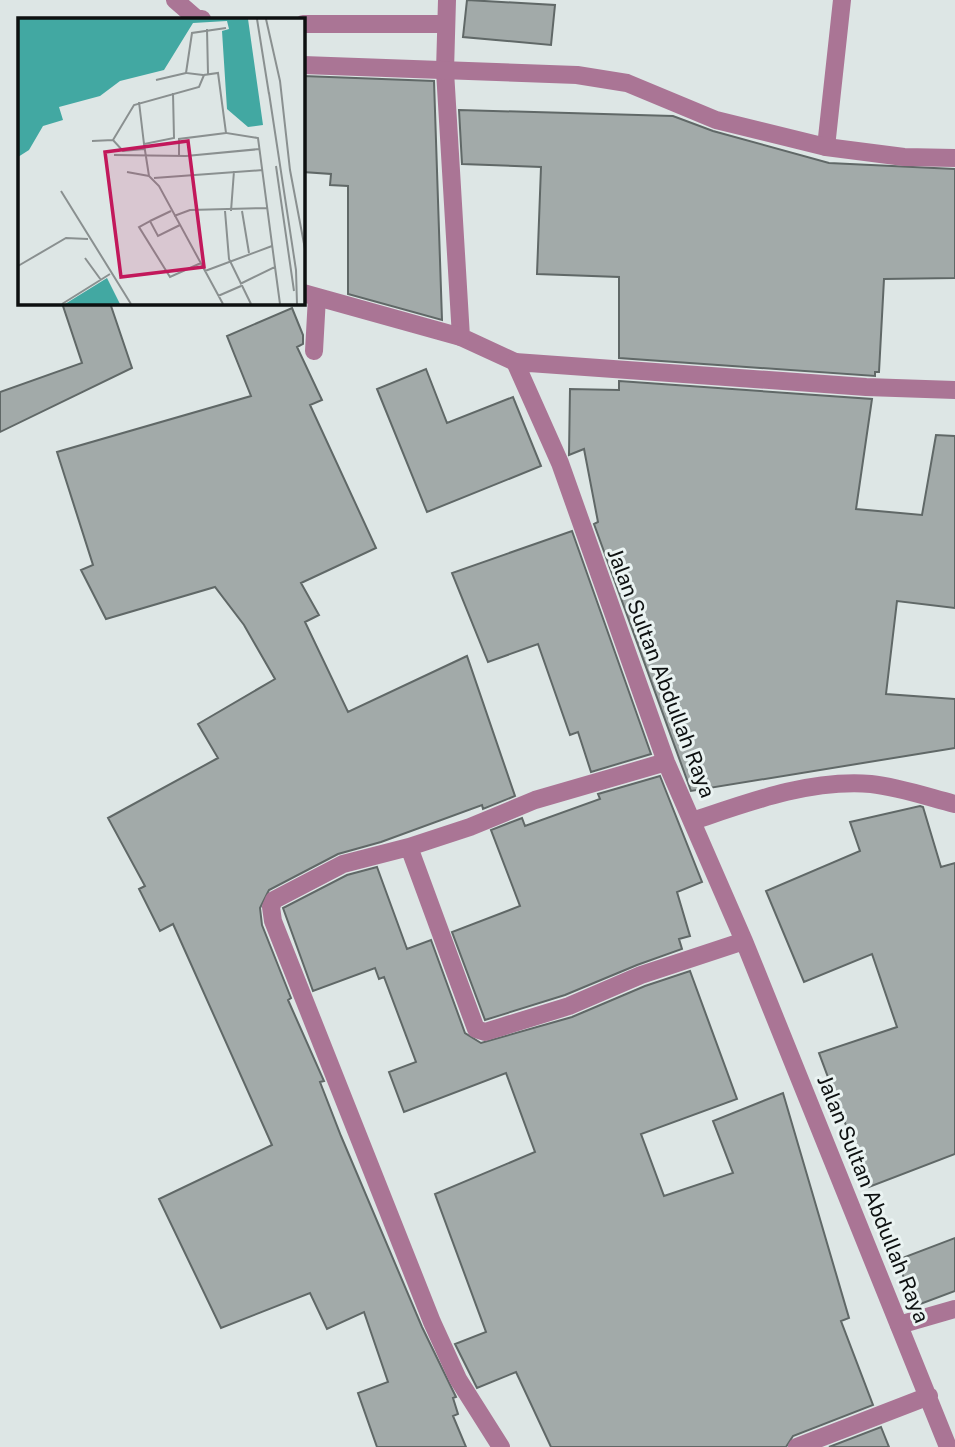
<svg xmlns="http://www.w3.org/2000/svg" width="955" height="1447" font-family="'Public Sans',sans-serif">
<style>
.building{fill:#a2aaa9;stroke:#606867;stroke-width:2}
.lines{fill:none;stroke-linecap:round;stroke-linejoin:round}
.service{stroke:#aa7595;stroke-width:18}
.minor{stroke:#aa7595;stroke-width:18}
.labels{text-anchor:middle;stroke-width:6;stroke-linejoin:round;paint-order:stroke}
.street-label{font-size:21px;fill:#0d1010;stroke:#eaf3f2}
.inset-road{fill:none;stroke:#8a9090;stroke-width:2}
.view{fill:#c2185b;fill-opacity:0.15;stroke:#c2185b;stroke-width:3.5}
.inset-edge{fill:none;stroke:#0d1010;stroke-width:3.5}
</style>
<rect width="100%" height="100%" fill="#dde6e5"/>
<path class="building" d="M467 0 555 5 551 45 463 37Z
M303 76 434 81 442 320 348 294V186L330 185 331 174 303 172Z
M459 110 673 116 713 131 829 163 955 169V278L884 279 879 372H875V376L619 358V277L537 274 541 167 462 164Z
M62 303H110L132 368 0 432V392L82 363Z
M292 308 303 335V344L297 347 322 400 310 405 376 548 301 583 319 615 305 622 348 712 467 656 515 796 483 809 482 805 381 842 338 854 269 890 260 908 262 925 291 998 288 1000 324 1081 320 1082 341 1136 422 1327 456 1397 453 1398 458 1414 453 1416 466 1447H377L358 1393 388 1382 364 1312 327 1329 310 1293 221 1328 159 1199 272 1145 173 924 160 931 139 889 145 886 108 818 218 758 198 724 275 679 244 625 215 587 106 619 81 570 93 565 57 452 251 396 227 336Z
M426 369 447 423 513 397 541 466 427 512 377 389Z
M619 381 872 399 856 509 922 515 936 435 955 436V608L897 601 886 694 955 699V748L691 791 594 524 598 522 584 449 569 455 570 389 619 390Z
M572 531 651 754 591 772 578 732 570 735 538 644 488 662 452 573Z
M660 776 702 882 677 892 690 936 679 939 682 949 637 965 565 995 485 1020 452 932 520 906 491 830 522 818 525 826 600 799 598 794Z
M920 806 923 807 941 867 955 863V1154L869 1187 819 1053 897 1027 872 954 804 982 766 891 860 851 850 822Z
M377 867 407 949 431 940 465 1033 481 1043 572 1017 645 986 690 971 737 1099 641 1134 664 1196 733 1173 713 1121 783 1093 849 1318 841 1321 873 1405 793 1436 786 1447H551L516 1372 477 1388 455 1344 486 1332 435 1194 535 1152 506 1073 404 1112 389 1072 416 1062 384 977 379 979 375 968 313 991 283 908 347 875Z
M955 1238V1291L915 1306 897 1260Z
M881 1427 889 1447H829Z"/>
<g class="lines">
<path class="service" d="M175 0 197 19H202
M447 0 445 71 461 337 515 362
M303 24H445
M826 147 842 0
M899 1325 955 1309"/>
<path class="minor" d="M303 65 577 75 627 83 716 120 826 147 904 157 955 158
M303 293 461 337
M314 351 317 297
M693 821C749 802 810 779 871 784 899 787 928 797 955 804
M409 847 470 827 535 800 666 762
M501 1447 458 1379 432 1322 273 921 271 907 274 900 343 864 409 847 476 1029 485 1032 569 1006 641 975 744 941
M797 1447 929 1396
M948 1447 744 941 666 762 560 463 515 362 866 387 955 390"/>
</g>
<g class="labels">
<g class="street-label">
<text transform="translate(661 673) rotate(69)" y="7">Jalan Sultan Abdullah Raya</text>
<text transform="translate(873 1199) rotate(68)" y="7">Jalan Sultan Abdullah Raya</text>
</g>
</g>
<g transform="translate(18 18)">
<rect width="287" height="287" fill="#dde6e5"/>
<path d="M0 1H230L245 107 230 109 209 91 204 13 211 11 209 3 175 5 146 52 102 63 82 78 41 89 45 102 25 108 11 132 0 139ZM89 260 102 286H47Z" fill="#42a8a2"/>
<path class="inset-road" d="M239 1 251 76M248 1 262 63 272 152 287 231M189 11 190 56M185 57 168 55 174 15 208 10M138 62 168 55M155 75 156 120 126 126 131 158 141 168 205 286M251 75 278 252 279 286M121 84 126 126M95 122 116 87 181 69 186 57 200 55 208 115 240 120 257 249 222 266M74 123 95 122 105 133 126 131M96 137 168 138 242 131M161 138V121L208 115M258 148 276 273M109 154 131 158M136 160 245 152M43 173 113 286M207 193 211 241 233 286M213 193 216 153M224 193 231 235M156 198 172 192 249 190M132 203 153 193M162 207 140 218 132 203 121 209 152 259 183 245M67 240 83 262M0 248 48 220 70 221M257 249 262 286M187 253 254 228M200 278 223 268M44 286 92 256"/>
<path class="view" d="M170 123 186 249 103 259 87 134Z"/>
<rect width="287" height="287" class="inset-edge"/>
</g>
</svg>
